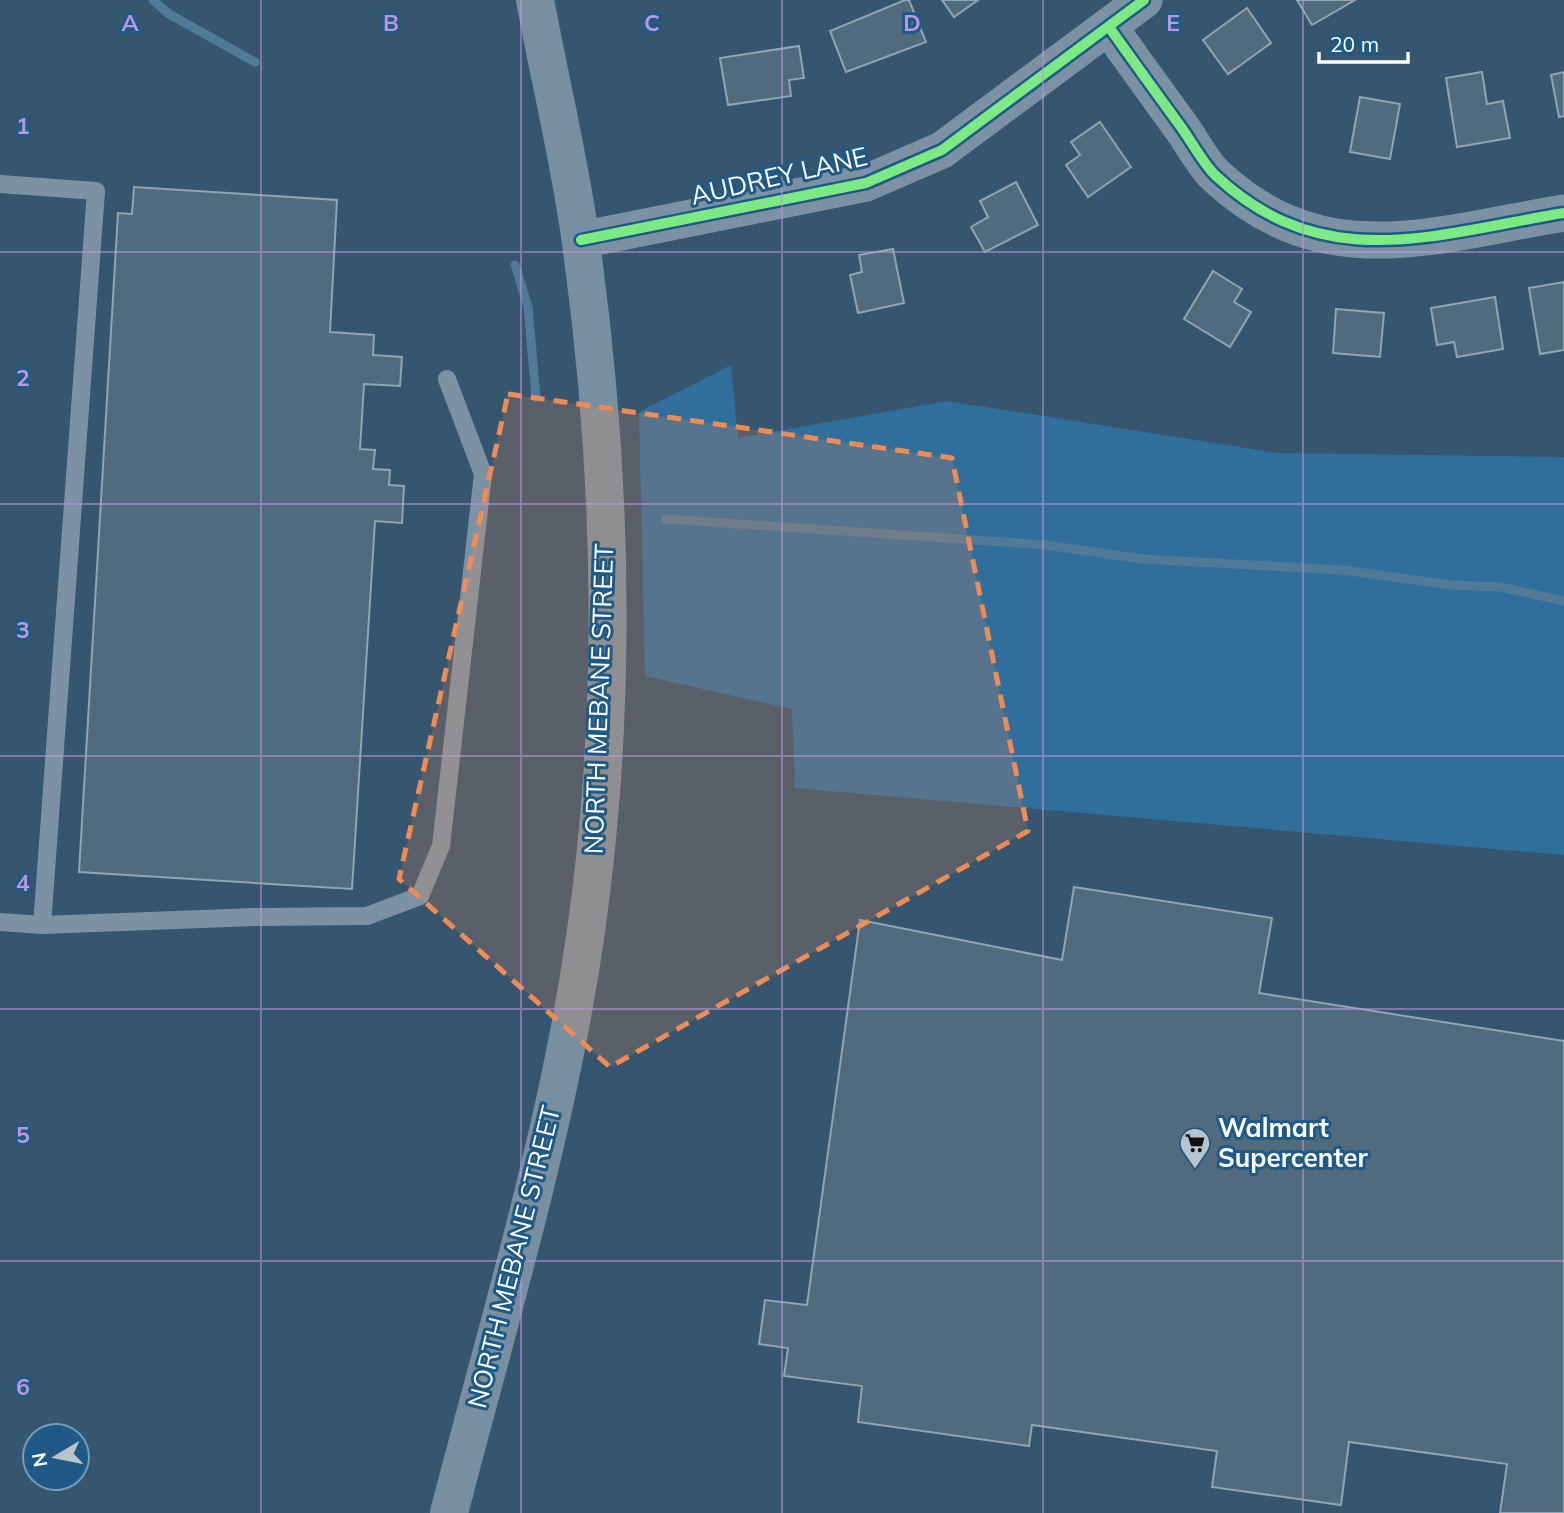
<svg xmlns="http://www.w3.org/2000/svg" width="1564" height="1513" font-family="Mulish,sans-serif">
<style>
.green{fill:#306f9b}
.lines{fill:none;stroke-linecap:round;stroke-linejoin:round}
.stream{stroke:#507a98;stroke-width:9}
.building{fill:#516b7e;stroke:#90a4b2;stroke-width:2}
.service{stroke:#7c92a4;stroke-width:18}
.minor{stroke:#7c92a4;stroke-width:37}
.secondary{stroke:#778fa0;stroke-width:38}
.cycleway-casing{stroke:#1e5a85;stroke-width:15}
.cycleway{stroke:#7ce984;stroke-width:10}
.marked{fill:#ef8b55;fill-opacity:0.2;stroke:#ef8b55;stroke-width:5;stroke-dasharray:14 9;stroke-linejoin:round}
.grid{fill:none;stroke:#bd96df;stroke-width:2;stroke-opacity:0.55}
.labels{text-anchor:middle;stroke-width:6;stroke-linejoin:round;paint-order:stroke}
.street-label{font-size:26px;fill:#fff;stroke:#1e5a85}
.poi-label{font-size:26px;font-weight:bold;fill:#fff;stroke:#1e5a85;text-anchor:start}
.grid-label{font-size:23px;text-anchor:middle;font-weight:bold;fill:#bd96df;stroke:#1e5a85;stroke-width:6;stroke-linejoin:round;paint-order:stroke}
</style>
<rect width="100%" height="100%" fill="#35566e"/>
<path class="green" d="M731 365 738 438 947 401 1277 453 1564 457V855L795 788 792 709 645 676 639 412Z"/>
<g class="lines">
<path class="stream" d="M153 0 169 14 255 62
M515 265 528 307 536 397
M666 519 1046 545 1142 559 1343 570 1451 585 1501 587 1564 601"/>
</g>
<path class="building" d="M905 0H909L926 42 846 72 830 31Z
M942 0H978L954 17Z
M1297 0H1355L1312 25Z
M1247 8 1271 43 1228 74 1203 40Z
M799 46 804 78 789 80 791 96 728 105 720 58Z
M1482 72 1487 104 1503 101 1510 138 1457 147 1446 78Z
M1564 72V116L1559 117 1551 75Z
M1360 97 1400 104 1390 159 1350 152Z
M1100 122 1131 167 1088 197 1066 165 1080 155 1071 142Z
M1016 182 1038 225 985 252 971 227 988 217 980 201Z
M134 187 337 200 330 332 374 335 373 355 402 357 400 386 364 384 360 449 375 450 373 469 390 470 389 485 404 486 402 523 375 521 352 889 79 872 118 213 132 214Z
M893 249 904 303 858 313 850 275 862 272 859 255Z
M1213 271 1242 289 1234 302 1251 312 1230 347 1184 319Z
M1564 282V350L1540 354 1529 288Z
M1495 297 1503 349 1457 357 1454 342 1437 345 1431 308Z
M1336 309 1384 313 1380 357 1333 353Z
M1074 887 1272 918 1259 993 1564 1041V1513H1500L1507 1464 1349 1442 1341 1505 1212 1487 1217 1451 1032 1425 1029 1446 858 1422 862 1386 784 1376 788 1348 759 1344 765 1300 807 1305 860 920 1062 960Z"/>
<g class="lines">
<path class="service" d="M0 184 96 191 42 925
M0 922 42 925 255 917 367 916 420 896 441 846 483 474 447 379"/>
<path class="minor" d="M1109 27C1133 61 1157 94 1181 127 1192 142 1202 162 1215 175 1324 277 1434 234 1564 213
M581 240 866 183 942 150 1144 0"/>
<path class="secondary" d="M449 1513C492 1346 542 1181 573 1011 619 759 616 496 581 243 570 161 550 81 535 0"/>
<g class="cycleway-casing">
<path id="cycleway" d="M1109 27C1133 61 1157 94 1181 127 1192 142 1202 162 1215 175 1324 277 1434 234 1564 213
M581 240 866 183 942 150 1144 0"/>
</g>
<use href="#cycleway" class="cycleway"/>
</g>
<path class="marked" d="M508 394 952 458 1028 831 610 1067 399 879Z"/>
<path class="grid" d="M261 0V1513M521 0V1513M782 0V1513M1043 0V1513M1303 0V1513M0 252H1564M0 504H1564M0 756H1564M0 1009H1564M0 1261H1564"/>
<defs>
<g id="supermarket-pin" transform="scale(1.575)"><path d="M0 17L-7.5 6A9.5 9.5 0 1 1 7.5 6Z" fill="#b8c4cc" stroke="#1e5a85"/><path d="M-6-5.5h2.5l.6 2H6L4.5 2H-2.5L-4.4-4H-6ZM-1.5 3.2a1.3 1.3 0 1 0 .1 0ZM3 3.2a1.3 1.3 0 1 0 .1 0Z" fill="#111"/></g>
</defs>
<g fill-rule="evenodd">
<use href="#supermarket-pin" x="1195" y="1143"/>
</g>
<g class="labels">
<g class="street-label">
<text transform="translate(779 176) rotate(-13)" y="9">AUDREY LANE</text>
<text transform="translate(599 699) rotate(-88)" y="9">NORTH MEBANE STREET</text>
<text transform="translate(514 1257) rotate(-76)" y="9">NORTH MEBANE STREET</text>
</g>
<g class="poi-label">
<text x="1218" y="1137">Walmart<tspan x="1218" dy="30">Supercenter</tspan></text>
</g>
</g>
<g class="grid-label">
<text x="130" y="31">A</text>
<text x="391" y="31">B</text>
<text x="652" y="31">C</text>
<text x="912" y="31">D</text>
<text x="1173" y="31">E</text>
<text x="23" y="134">1</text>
<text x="23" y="386">2</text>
<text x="23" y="638">3</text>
<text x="23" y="891">4</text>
<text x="23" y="1143">5</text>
<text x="23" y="1395">6</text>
</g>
<g transform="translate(56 1457) rotate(260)"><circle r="33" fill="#1e5a85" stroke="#789cb6" stroke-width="2"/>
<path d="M0-5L12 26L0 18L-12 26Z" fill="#b8c4cc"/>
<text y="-10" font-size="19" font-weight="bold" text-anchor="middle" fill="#ffffff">N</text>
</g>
<path d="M1319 52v10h89v-10" fill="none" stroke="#ffffff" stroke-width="3.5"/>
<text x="1330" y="52" font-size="21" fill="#ffffff" stroke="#1e5a85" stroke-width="5" paint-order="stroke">20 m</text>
</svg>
